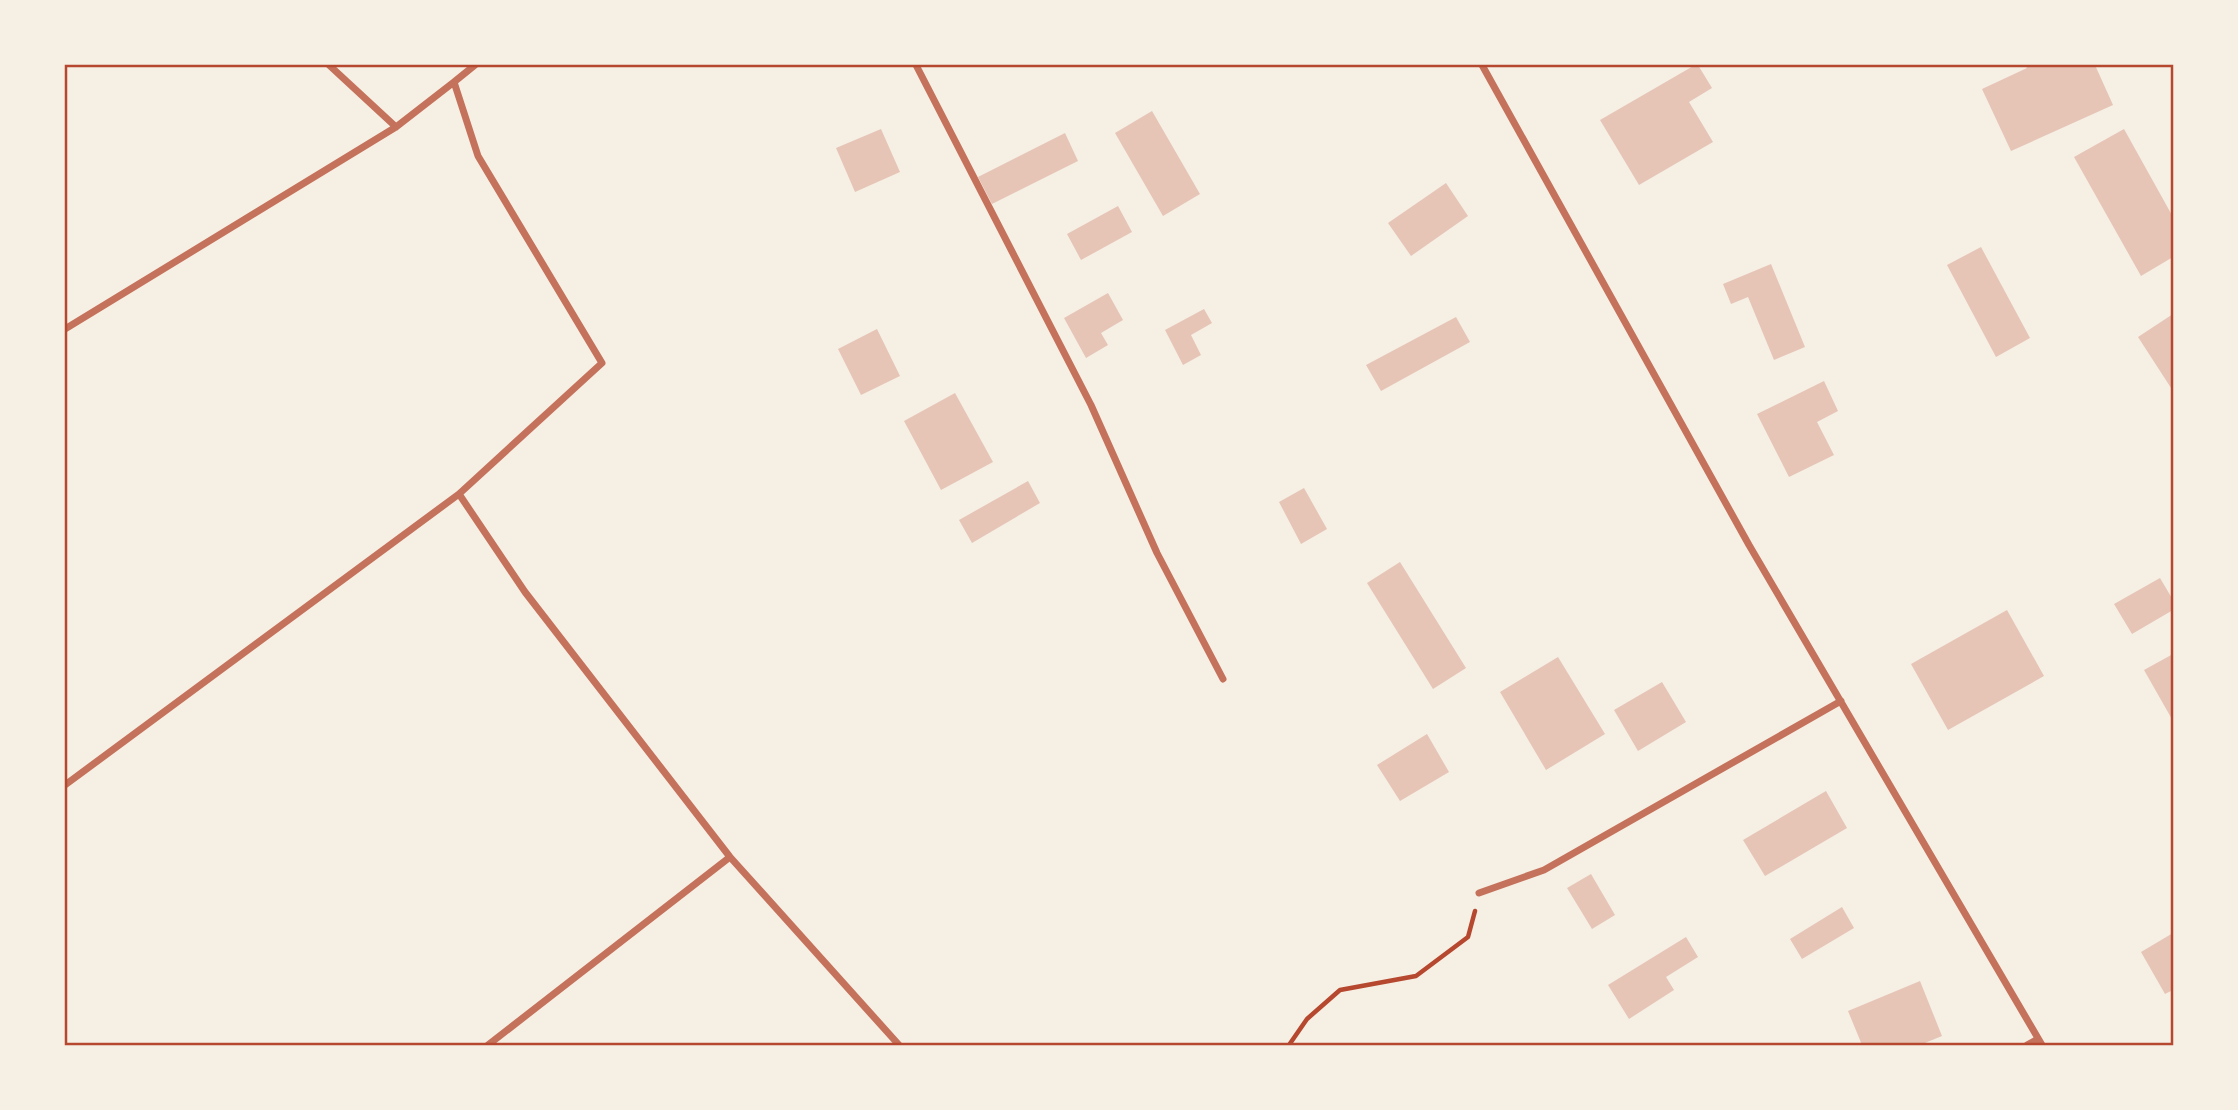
<svg xmlns="http://www.w3.org/2000/svg" width="2238" height="1110" font-family="Lato,sans-serif">
<style>
.building{fill:#e6c5b7}
.lines{fill:none;stroke-linecap:round;stroke-linejoin:round}
.path{stroke:#b5482f;stroke-width:4.5}
.minor{stroke:#c5725c;stroke-width:7}
.neatline{fill:none;stroke:#b5482f;stroke-width:2.5}
</style>
<rect width="100%" height="100%" fill="#f6efe4"/>
<path class="building" d="M1695 65H1698L1712 88 1689 102 1713 142 1639 185 1600 120Z
M2025 65H2095L2113 105 2011 151 1982 89 2027 68Z
M1152 111 1200 194 1163 216 1115 133Z
M881 129 900 172 855 192 836 148Z
M2124 129 2173 217V257L2141 276 2074 157Z
M1065 133 1078 161 992 204 978 177Z
M1446 183 1468 216 1411 256 1388 223Z
M1118 206 1132 232 1081 260 1067 234Z
M1981 247 2030 338 1996 357 1947 265Z
M1771 264 1805 347 1774 360 1748 297 1731 304 1723 284Z
M1108 293 1123 320 1101 333 1108 345 1086 358 1064 318Z
M1204 309 1212 323 1191 335 1201 355 1183 365 1165 330Z
M2173 314V391L2138 337Z
M1456 317 1470 342 1381 391 1366 365Z
M877 329 900 376 861 395 838 349Z
M1824 381 1838 411 1817 422 1834 455 1789 477 1757 414Z
M955 393 993 462 941 490 904 421Z
M1028 481 1040 503 972 543 959 520Z
M1304 488 1327 529 1301 544 1279 502Z
M1400 562 1466 668 1433 689 1367 583Z
M2160 578 2173 600V610L2132 634 2114 604Z
M2007 610 2044 676 1948 730 1911 664Z
M2173 654V721L2144 670Z
M1558 657 1605 734 1546 770 1500 692Z
M1662 682 1686 722 1638 751 1614 710Z
M1427 734 1449 772 1400 801 1377 765Z
M1826 791 1847 828 1765 876 1743 840Z
M1591 874 1615 915 1592 929 1567 888Z
M1842 907 1854 928 1802 959 1790 939Z
M2173 933V990L2165 994 2141 952Z
M1686 937 1698 957 1666 977 1674 990 1629 1019 1608 985Z
M1920 981 1942 1036 1920 1045H1862L1848 1011Z"/>
<g class="lines">
<path class="path" d="M1289 1045 1307 1019 1340 990 1416 976 1468 937 1475 911"/>
<path class="minor" d="M329 65 396 127
M475 65 454 82 478 156 602 363 459 494 525 592 730 857 899 1045
M916 65 1091 405 1157 553 1223 679
M1482 65 1749 545 2042 1045
M65 329 396 127 454 82
M65 785 459 494
M1479 893 1544 870 1841 701
M488 1045 730 857
M2027 1045 2038 1039"/>
</g>
<rect width="2238" height="1110" fill="none" stroke="#f6efe4" stroke-width="133"/>
<rect x="66" y="66" width="2106" height="978" class="neatline"/>
</svg>
